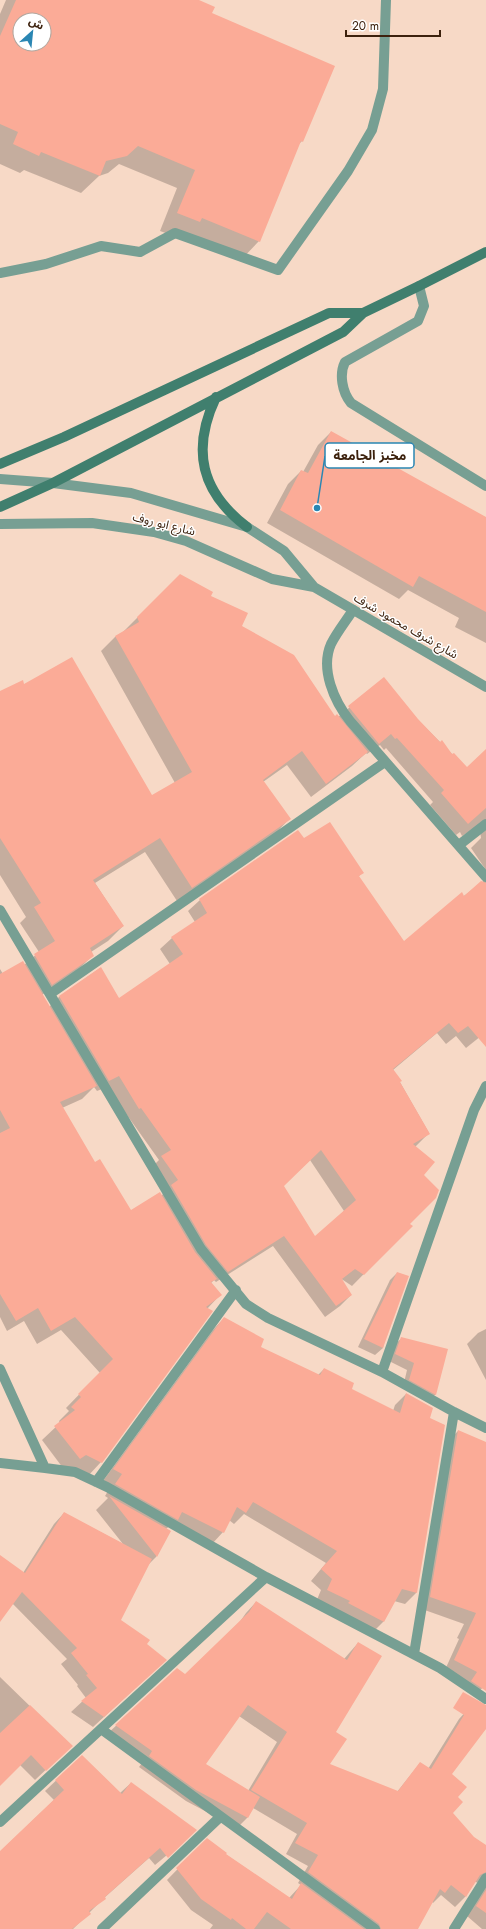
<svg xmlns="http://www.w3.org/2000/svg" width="486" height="1929" font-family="Jost,'Noto Sans Arabic',sans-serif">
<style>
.shadow{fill:#0003;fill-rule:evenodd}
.building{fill:#fbab97;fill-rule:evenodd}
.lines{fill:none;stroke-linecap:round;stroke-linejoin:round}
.minor{stroke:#779f93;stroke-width:10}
.tertiary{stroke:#779f93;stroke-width:10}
.secondary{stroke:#407f6e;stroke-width:10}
.labels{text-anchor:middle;stroke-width:3;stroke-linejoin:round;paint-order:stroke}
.street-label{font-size:12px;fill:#3c210d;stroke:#fff}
.leader{fill:none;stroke:#2a86b3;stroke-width:1.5}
.callout-dot{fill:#2a86b3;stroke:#fff;stroke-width:1.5}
.callout{fill:#fff;stroke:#2a86b3;stroke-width:1.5}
.callout-label{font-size:13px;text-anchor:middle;font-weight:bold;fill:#3c210d}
</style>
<rect width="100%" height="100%" fill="#f7d9c6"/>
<path class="shadow" d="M6 0H197L211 13 302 141 298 145 259 241 241 260 160 231 177 188 119 164 108 173 99 176 81 193 24 170 20 173 0 164V14ZM20 20H44V44H20Z
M331 432 486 518V643L455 627 459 618 408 590 399 599 267 523 288 484 301 471 303 472 318 445Z
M180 575 210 596 335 718 338 717 384 679 418 720 467 769 486 755V870L471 848 481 838 480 831 473 829 462 836 460 832 456 835 430 805 433 802 386 748 384 750 380 745 367 754 366 753 352 766 311 797 287 765 263 782 289 819 275 834 177 901 145 852 95 883 123 926 108 941 91 952 93 955 78 970 42 995 49 1007 59 997 100 968 119 999 170 964 160 949 172 938 195 922 188 911 200 900 304 840 362 873 358 877 404 942 486 879V1032L466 1048 456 1036 446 1044 437 1033 393 1070 429 1133 415 1147 422 1175 409 1224 411 1226 352 1286 340 1278 351 1295 340 1306 325 1317 273 1246 216 1282 214 1280 211 1283 220 1295 207 1309 101 1462 88 1476 66 1472 42 1440 60 1423 59 1421 69 1411 66 1408 100 1373 61 1330 37 1344 24 1321 7 1331 0 1317V969L3 974 24 965 39 952 20 923 26 917 0 875V701L152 796 175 783 101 651 115 637 122 633ZM94 1087 97 1091 107 1087 159 1160 151 1168 166 1191 161 1196 131 1212 94 1163 62 1108 82 1099ZM310 1160 344 1211 315 1238 282 1186Z
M397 1273 383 1348 375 1355 358 1347 390 1280Z
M224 1318 259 1347 318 1375 324 1369 350 1389 393 1411 395 1405 406 1394 429 1419 444 1425 416 1593 405 1604 394 1601 383 1622 372 1633 316 1602 321 1590 311 1581 326 1563 244 1514 234 1524 229 1520 223 1532 212 1544 172 1524 166 1529 170 1531 156 1557 148 1565 120 1620 145 1644 155 1670 93 1727 71 1712 86 1698 77 1686 78 1685 61 1664 67 1659 12 1603 0 1620V1556L23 1573 54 1524 64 1513 123 1544 96 1510 108 1498 105 1496 111 1486 103 1481 213 1330Z
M486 1329V1380L467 1344 478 1333Z
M402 1338 436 1394 428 1401 403 1387 407 1370 389 1361 394 1345Z
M458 1431 486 1443V1685L480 1690 444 1672 459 1639 457 1638 464 1624 419 1608 447 1442Z
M256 1602 344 1659 358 1643 334 1732 329 1765 397 1792 420 1763 428 1769 459 1719 469 1708 486 1721V1728L450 1774 457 1797 451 1813 473 1837 486 1846V1929H482L467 1916 479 1883 475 1882 465 1897 455 1907 441 1895 433 1903 432 1902 417 1929H210L213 1925 191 1910 167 1880 207 1839 225 1854 289 1898 301 1885 298 1883 308 1866 286 1854 297 1834 253 1808 247 1818 237 1828 186 1801 139 1767 143 1762 105 1736 177 1669 185 1676 239 1623 246 1613ZM239 1716 277 1742 248 1791 204 1764Z
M0 1677 71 1746 35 1780 20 1765 0 1784Z
M82 1756 120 1793 131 1783 185 1840 155 1865 149 1858 104 1898 73 1929H0V1852L54 1800 45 1791Z"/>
<path class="building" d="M16 0H199L215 7 212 13 335 66 303 142 301 141 260 242 202 218 200 222 177 213 195 170 138 146 127 156 106 161 100 176 41 152 39 156 13 144 18 132 0 124V36ZM20 20H44V44H20Z
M331 431 486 517V612L419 576 413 587 280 510 301 470 308 473Z
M180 574 213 592 211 596 248 613 242 626 294 655 335 716 337 714 368 752 326 784 302 751 263 780 291 819 192 888 160 838 93 880 124 926 90 948 94 956 52 985 34 954 55 941 34 907 41 903 0 838V691L23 680 24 684 72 657 152 795 192 772 115 636 139 622 137 617Z
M384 677 418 719 440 742 442 740 452 754 454 753 467 767 486 749V808L468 824 441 793 444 790 397 738 395 739 391 734 379 744 348 706Z
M330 822 364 873 359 876 404 941 462 892 464 896 481 881 486 883V1047L468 1026 458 1033 449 1023 393 1069 402 1081 400 1082 430 1134 413 1144 435 1162 424 1175 439 1190 436 1198 410 1224 413 1226 364 1275 355 1269 342 1279 352 1295 336 1306 284 1236 228 1272 206 1245 171 1185 178 1180 161 1156 171 1150 141 1108 139 1109 119 1076 109 1081 59 996 101 967 119 998 183 954 171 937 207 913 199 899 298 830 304 838ZM321 1150 356 1200 315 1236 284 1186Z
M23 961 97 1086 60 1102 95 1162 100 1159 131 1210 160 1192 195 1252 217 1279 211 1282 222 1295 206 1307 213 1311 102 1463 86 1455 80 1459 54 1426 75 1410 71 1407 81 1397 78 1394 113 1359 75 1317 51 1331 38 1308 16 1321 0 1294V1133L10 1128 0 1110V974Z
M397 1272 409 1276 383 1348 364 1339Z
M224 1317 264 1339 261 1347 320 1375 324 1368 354 1383 352 1389 400 1413 406 1393 433 1408 430 1418 445 1425 417 1593 402 1589 384 1622 348 1603 350 1601 327 1590 332 1579 321 1569 337 1551 253 1502 246 1513 237 1507 224 1533 182 1512 178 1520 115 1484 122 1474 113 1469Z
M401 1337 448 1349 436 1395 409 1380 414 1363 395 1354Z
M458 1430 486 1442V1691L471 1681 477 1672 454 1660 476 1613 430 1597Z
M109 1496 171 1531 157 1557Z
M64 1512 152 1559 121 1620 150 1640 147 1644 167 1660 104 1717 81 1701 97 1688 86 1675 88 1674 71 1653 77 1648 22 1592 0 1622V1555L25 1573Z
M256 1601 347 1660 358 1642 382 1656 336 1732 347 1739 330 1764 398 1791 420 1762 431 1769 464 1715 453 1708 463 1692 486 1705V1729L452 1774 467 1787 458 1797 463 1802 453 1813 474 1837 486 1845V1872L480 1875 466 1897 451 1885 445 1893 440 1889 418 1929H381L379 1924 308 1872 318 1855 295 1843 307 1823 251 1790 287 1732 248 1705 206 1764 260 1797 248 1818 196 1790 149 1756 152 1751 115 1725 177 1668 185 1674 249 1612Z
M30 1705 73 1746 46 1771 31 1755 0 1786V1733Z
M82 1755 122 1794 131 1782 197 1830 168 1858 160 1848 105 1897 106 1899 89 1911 91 1914 72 1929H0V1851L64 1790 55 1780Z
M207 1838 227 1853 226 1854 292 1899 301 1883 364 1929H291L267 1912 254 1929H246L232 1918 231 1920 201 1899 176 1868Z
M486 1890V1913L476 1906Z"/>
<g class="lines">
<path class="minor" d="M0 273 46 264 101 246 140 252 175 233 278 270 348 171 372 130 383 89 386 0
M419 286 424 306 418 321 345 362C339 374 342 392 351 403L486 486
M353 610C346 621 337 632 331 644 320 669 334 701 350 721L486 877
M459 845 486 824
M0 910 201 1249 246 1304 268 1318 382 1372 454 1412 486 1428
M50 994 385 762
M0 1369 45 1468 75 1472 107 1487 266 1577 440 1668 486 1699
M382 1372 474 1110 486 1086
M0 1463 45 1468
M96 1482 236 1290
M414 1654 454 1412
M101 1729 375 1929
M0 1822 266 1577
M102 1929 220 1817
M454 1929 486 1878"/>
<path class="tertiary" d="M0 479 53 483 131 493 247 527 284 551 314 587
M0 524 92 523 154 532 186 541 272 579 314 587 486 687"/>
<path class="secondary" d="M216 397C191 450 201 492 247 527
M0 464 64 437 329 313H363
M0 507 53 483 343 332 363 313 419 286 486 252"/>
</g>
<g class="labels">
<g class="street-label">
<text transform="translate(164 524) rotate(14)" y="4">شارع ابو روف</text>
<text transform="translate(406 626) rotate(30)" y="4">شارع شرف محمود شرف</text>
</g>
</g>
<path class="leader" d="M317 508L325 456"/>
<circle class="callout-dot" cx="317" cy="508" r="4"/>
<rect class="callout" x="325" y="443" width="89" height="25" rx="4"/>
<g class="callout-label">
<text x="370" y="460">مخبز الجامعة</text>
</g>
<g transform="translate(32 32) rotate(27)"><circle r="19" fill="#ffffff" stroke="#b1a69e"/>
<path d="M0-3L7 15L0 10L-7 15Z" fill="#2a86b3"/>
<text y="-6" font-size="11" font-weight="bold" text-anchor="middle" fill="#3c210d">ش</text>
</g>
<path d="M346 30v6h94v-6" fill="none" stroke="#3c210d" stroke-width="2"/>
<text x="352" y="30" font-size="12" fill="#3c210d" stroke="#ffffff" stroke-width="3" paint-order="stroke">20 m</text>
</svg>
